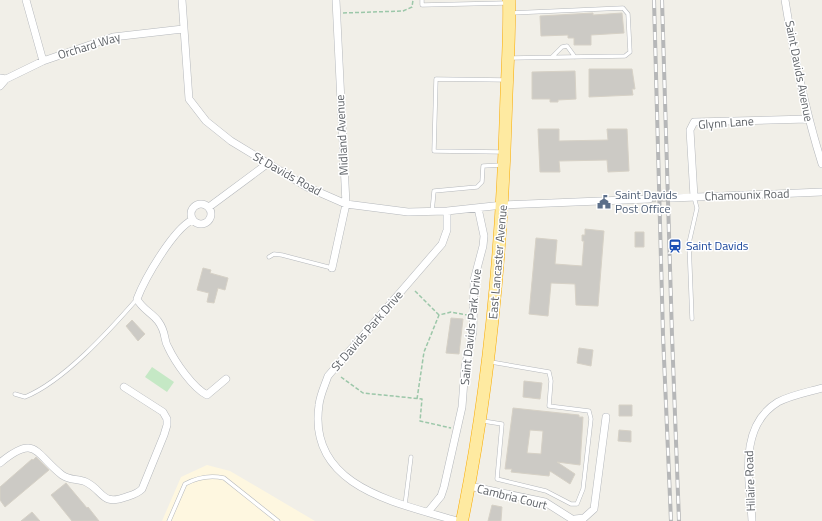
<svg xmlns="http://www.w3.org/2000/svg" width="822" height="521" font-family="'Titillium Web',sans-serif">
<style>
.commercial{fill:#fef7e0}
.green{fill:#c5e8c5}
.building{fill:#cccac5;stroke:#d6d1c6;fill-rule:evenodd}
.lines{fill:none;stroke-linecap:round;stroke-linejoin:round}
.minor-tunnel{stroke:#ccccc8;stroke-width:7;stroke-dasharray:7 3.5;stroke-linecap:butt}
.service-casing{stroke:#b5b8bc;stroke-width:4.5}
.minor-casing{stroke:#b5b8bc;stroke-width:8}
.trunk-casing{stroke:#f9ab00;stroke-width:13}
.path{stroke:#9cc7a9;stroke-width:1.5;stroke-dasharray:4 2;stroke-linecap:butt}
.service{stroke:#fff;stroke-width:3.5}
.minor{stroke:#fff;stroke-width:7}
.trunk{stroke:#feeaa1;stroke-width:12}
.rail-casing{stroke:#b6b7b8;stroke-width:4}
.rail{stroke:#fff;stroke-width:2.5;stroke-dasharray:8;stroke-linecap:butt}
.labels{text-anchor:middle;stroke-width:3;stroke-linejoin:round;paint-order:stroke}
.street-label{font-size:12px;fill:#5f6368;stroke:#fff}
.service-label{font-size:12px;fill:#4e5e75;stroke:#fff;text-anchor:start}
.transit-label{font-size:12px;fill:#164399;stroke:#fff;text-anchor:start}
</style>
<rect width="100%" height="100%" fill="#f1efe8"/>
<path class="commercial" d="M207 465 230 471 315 521H162L181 477Z"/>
<path class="green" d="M152 367 174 382 167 392 145 377Z"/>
<path class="building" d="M593 13V15L622 13 624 33 591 35V45H574V38H568V35L541 36 540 16Z
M589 69H632L635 89H632L633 95 589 97Z
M575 71 576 99 558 100V102H550V99H532V72Z
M538 129H559V141L608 140 607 129H627L629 171 608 172 607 160 559 161 560 172H540Z
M585 229 604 231 598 306 576 305 575 284 551 283 548 316 529 314 536 238 557 240 555 264 582 266 584 241H582V235H585Z
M635 232H644V247H635Z
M203 268 211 270 210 273 228 278 225 290 218 288 214 303 207 302 209 293 197 290Z
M451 318 463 319 459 354 446 353Z
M132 320 145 334 138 341 126 326Z
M579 348 593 350 591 366 577 363Z
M524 381 542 383 540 399 523 397Z
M619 405H632V416H619Z
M513 408 579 415V417H583L580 465 557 462 575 474 570 484 550 471 549 476 511 472 512 469H505ZM530 430 543 431 541 454 527 453Z
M619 430 631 431V442L618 441Z
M36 457 49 470 5 507 0 500V487L32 459 33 460Z
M66 483 87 508 88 507 99 521H72L51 495Z
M492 505 502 507 501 521H488Z
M32 512 40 521H21Z"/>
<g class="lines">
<path class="minor-tunnel" d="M649 199 672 198"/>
<g class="service-casing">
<path id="service" d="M422 0V5L506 3
M552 57 562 47 567 46 575 57
M511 58 625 56 630 52 628 14 623 8 511 13
M502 152 434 151 436 79 506 80
M432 212 434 191 477 187 482 182 483 166 502 165
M269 257 274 254 282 255 332 268
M692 319 689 243 697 208 694 197
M15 394 25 397C64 381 109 331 137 299
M483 421 502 424 497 479 546 491 571 504H577L583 489 591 419 589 411 549 406 551 381 549 372 491 362
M405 505 411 457
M169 521 185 484C198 477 210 475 224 478L278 521"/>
</g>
<g class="minor-casing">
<path id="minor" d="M26 0 43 61
M182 0 189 99 206 121 231 141 307 187 346 204 408 212 447 211 503 205 649 199
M785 0C794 56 805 110 822 164
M0 78 6 79 43 61 113 37 183 29
M0 86 6 79
M694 197 690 130 694 122 808 119
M672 198 822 192
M191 214a10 10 0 1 1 20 0a10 10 0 1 1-20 0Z
M209 207 267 164
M447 211V230L442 244 328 376C325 385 320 395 319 405 307 488 399 503 457 521
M192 220C173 230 145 278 137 299 142 309 152 313 158 321 167 333 163 339 168 347 175 362 193 388 207 395L226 379
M332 268 346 204 336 0
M0 463C36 433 35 454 62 475 70 481 78 478 86 482 104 491 101 506 126 497 132 495 137 494 142 489L164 435 167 425V419L163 412 124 387
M469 486 545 502 575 521
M428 512 441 496 444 487 462 407 465 367 473 332 474 280 483 246 484 236 478 208
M575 519 584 518 594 509 606 417
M752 521C750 481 737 427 778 402 791 395 808 392 822 388"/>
</g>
<g class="trunk-casing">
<path id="trunk" d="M462 521C490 385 502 247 506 109 507 73 510 36 509 0"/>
</g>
<path class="path" d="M343 13 403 11 412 7 413 0
M415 291 439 315
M341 377 363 393 422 399 420 421 451 428
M417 399 424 352 439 315 451 312 467 315"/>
<use href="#service" class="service"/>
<use href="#minor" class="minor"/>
<use href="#trunk" class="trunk"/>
<g class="rail-casing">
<path id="rail" d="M654 0 663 335 671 521
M662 0 672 335 679 521"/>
</g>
<use href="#rail" class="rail"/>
</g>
<defs>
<g id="civic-bare" transform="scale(1.08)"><path d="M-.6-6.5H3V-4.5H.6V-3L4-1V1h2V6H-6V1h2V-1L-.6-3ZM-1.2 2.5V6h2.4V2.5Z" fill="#5c6f8a" stroke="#fff" stroke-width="2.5" paint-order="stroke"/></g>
<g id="station-bare" transform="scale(1.08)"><path d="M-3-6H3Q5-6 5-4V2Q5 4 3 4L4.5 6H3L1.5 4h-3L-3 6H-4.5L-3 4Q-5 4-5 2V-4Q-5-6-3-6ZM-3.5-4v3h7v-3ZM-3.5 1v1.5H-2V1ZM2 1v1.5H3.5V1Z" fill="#1a4fb4" stroke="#fff" stroke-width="2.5" paint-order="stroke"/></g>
</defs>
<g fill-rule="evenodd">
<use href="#civic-bare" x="604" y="202"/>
<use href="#station-bare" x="675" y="246"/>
</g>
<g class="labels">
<g class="street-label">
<text transform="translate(89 46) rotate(-17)" y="4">Orchard Way</text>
<text transform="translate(799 71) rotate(79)" y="4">Saint Davids Avenue</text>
<text transform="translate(726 123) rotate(-4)" y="4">Glynn Lane</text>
<text transform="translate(342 135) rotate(-93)" y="4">Midland Avenue</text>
<text transform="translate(287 174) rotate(29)" y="4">St Davids Road</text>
<text transform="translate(747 195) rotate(-2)" y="4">Chamounix Road</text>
<text transform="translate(498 262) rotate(-85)" y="4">East Lancaster Avenue</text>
<text transform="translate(471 327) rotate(-84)" y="4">Saint Davids Park Drive</text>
<text transform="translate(367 331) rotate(-49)" y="4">St Davids Park Drive</text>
<text transform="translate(750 481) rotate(-92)" y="4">Hilaire Road</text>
<text transform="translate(512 497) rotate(14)" y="4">Cambria Court</text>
</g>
<g class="service-label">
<text x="615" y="199">Saint Davids<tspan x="615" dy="14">Post Office</tspan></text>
</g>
<g class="transit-label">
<text x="686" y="250">Saint Davids</text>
</g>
</g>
</svg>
